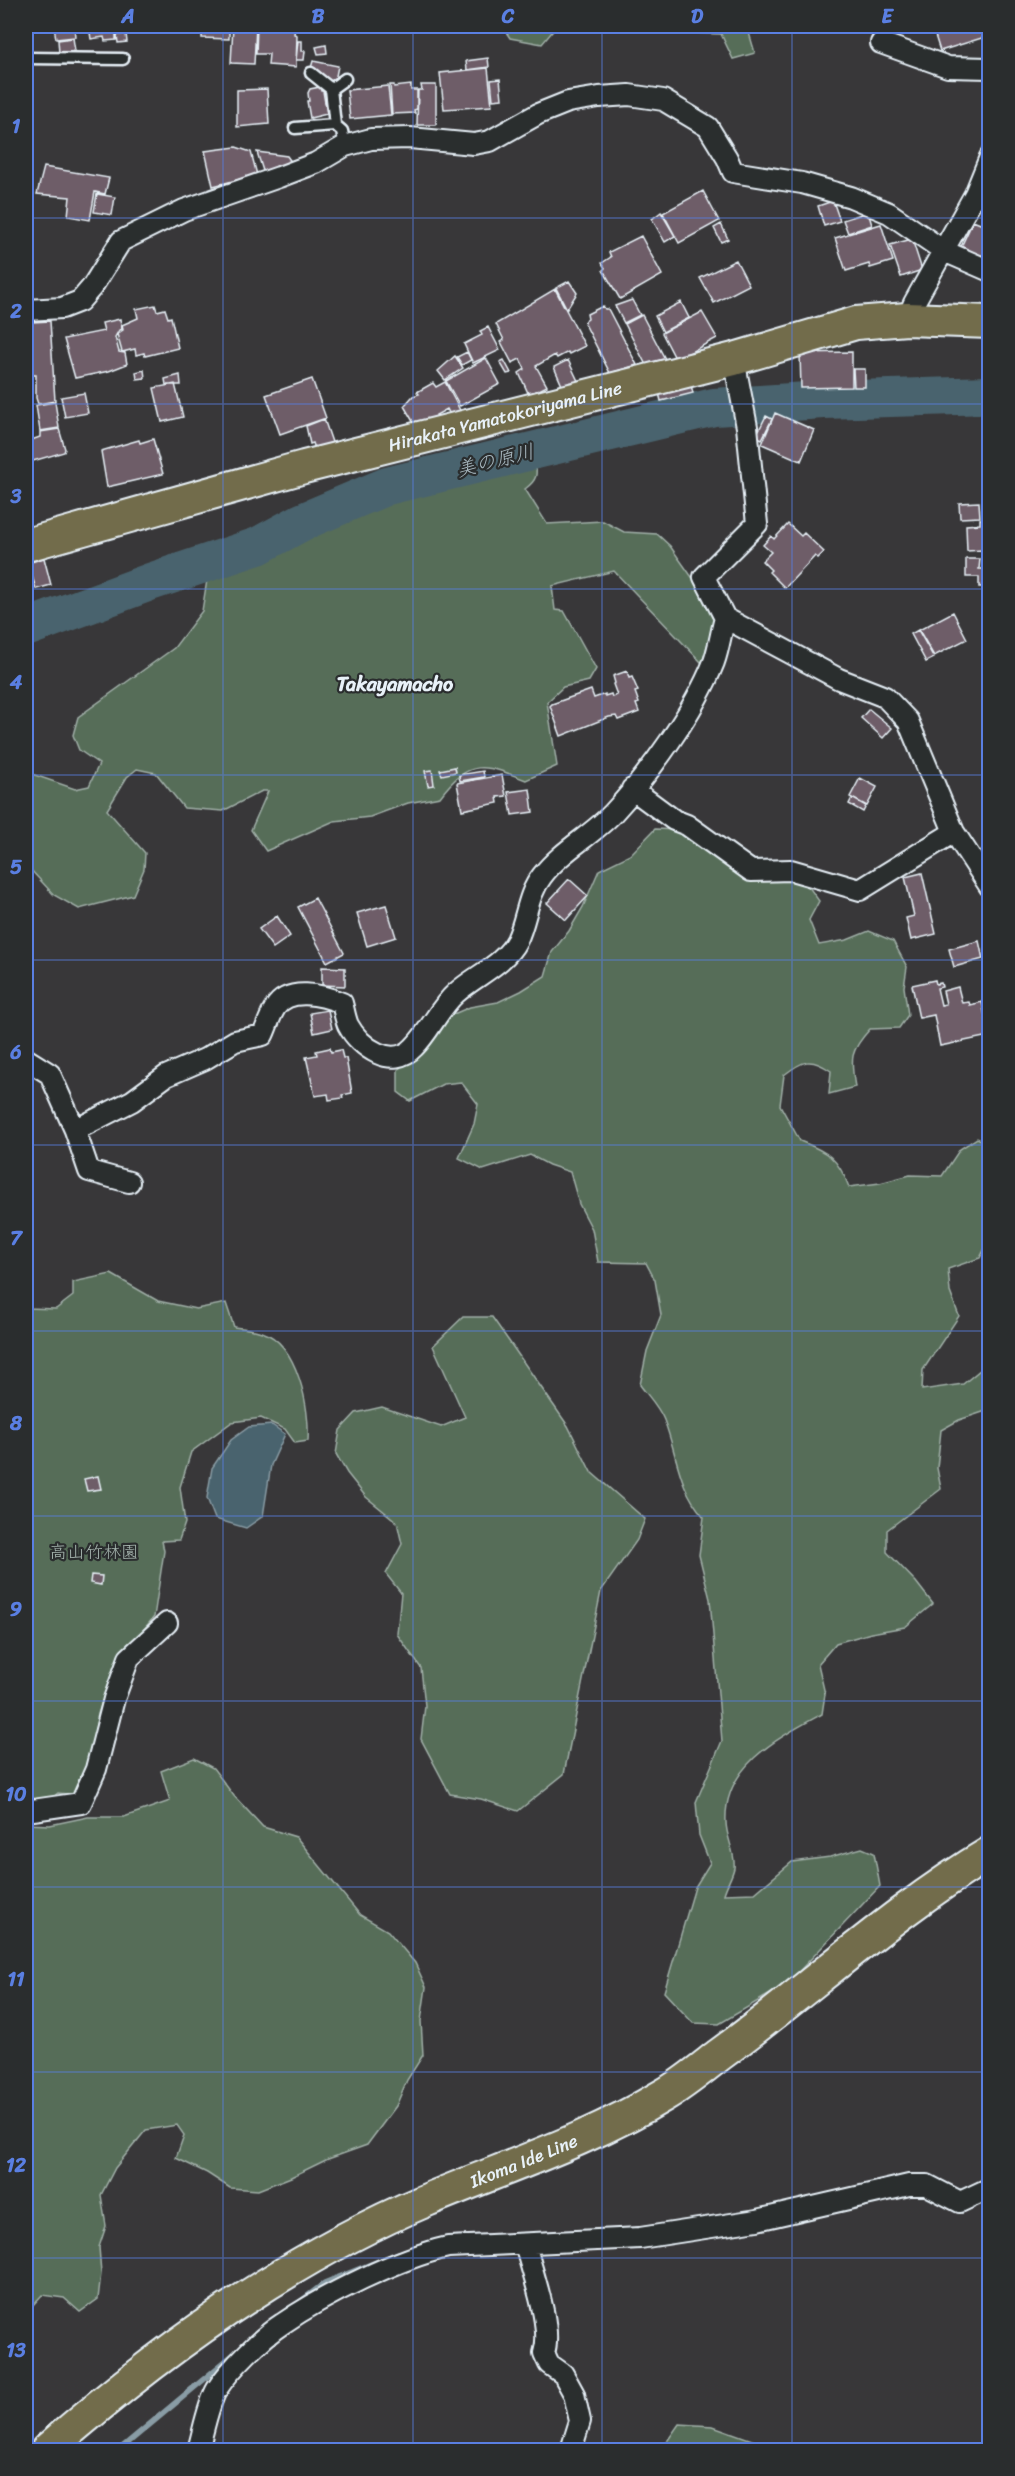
<svg xmlns="http://www.w3.org/2000/svg" width="1015" height="2476" font-family="Sriracha,'Klee One',sans-serif">
<style>
.green{fill:#576d58;stroke:#a0afa8;stroke-width:1.5}
.water{fill:#4a646e;stroke:#899ca5;stroke-width:1.5}
.lines{fill:none;stroke-linecap:round;stroke-linejoin:round}
.stream{stroke:#899ca5;stroke-width:6}
.river{stroke:#4a646e;stroke-width:38}
.building{fill:#6e5d67;stroke:#e8f1f8;stroke-width:1.5}
.service-casing{stroke:#e8f1f8;stroke-width:15}
.minor-casing{stroke:#e8f1f8;stroke-width:24}
.primary-casing{stroke:#e8f1f8;stroke-width:36}
.service{stroke:#2a2d2e;stroke-width:10}
.minor{stroke:#2a2d2e;stroke-width:20}
.primary{stroke:#726c4b;stroke-width:32}
.grid{fill:none;stroke:#5a7fe2;stroke-width:1.5;stroke-opacity:0.55}
.labels{text-anchor:middle;stroke-width:4.5;stroke-linejoin:round;paint-order:stroke}
.street-label{font-size:18px;fill:#e8f1f8;stroke:#2a2d2e}
.park-label{font-size:18px;fill:#a7b6b0;stroke:#2a2d2e}
.water-label{font-size:20px;font-style:italic;fill:#a9b9c1;stroke:#2a2d2e}
.neighbourhood-label{font-size:20px;font-weight:bold;fill:#e8f1f8;stroke:#2a2d2e}
.neatline{fill:none;stroke:#5a7fe2;stroke-width:2}
.grid-label{font-size:20px;text-anchor:middle;font-weight:bold;fill:#5a7fe2}
</style>
<rect width="100%" height="100%" fill="#383739"/>
<filter id="ink" filterUnits="userSpaceOnUse"><feTurbulence type="fractalNoise" baseFrequency=".0167" numOctaves="2"/><feDisplacementMap in="SourceGraphic" scale="12" xChannelSelector="R" yChannelSelector="G"/><feConvolveMatrix kernelMatrix="1 2 1 2 8 2 1 2 1" color-interpolation-filters="sRGB"/></filter>
<g filter="url(#ink)">
<path class="green" d="M502 26H557L542 44 510 38Z
M681 26H747L755 53 733 59 721 34 687 33Z
M535 457C537 473 539 479 525 489L547 524 603 521 624 532 657 534 670 546 711 604 715 619 702 663 614 571 552 586 555 610 564 611 596 669 589 681 563 687 547 702 557 766 526 780C485 764 469 758 440 797L408 803 370 817 334 821 266 851 251 830 268 791H262L223 811 184 808 156 773 137 769 127 777 107 810 145 853 144 869 133 895 79 909 54 895 28 867H26V772L75 789 89 786 99 764 79 750 73 735 78 717 174 648 202 611 208 574C258 554 304 527 353 505 411 480 474 470 535 457Z
M655 829 681 830 809 887 819 901 809 920 819 945 847 940 869 931 893 941 907 967 904 987 908 1015 899 1028 870 1029C850 1051 850 1058 855 1087L829 1094 831 1071C810 1056 802 1061 784 1075L780 1105 800 1141C828 1152 838 1158 849 1187L880 1183 910 1175 942 1176 960 1149 977 1138 989 1144V1240L980 1258 948 1269 950 1292 959 1316 923 1370 922 1390 963 1384 980 1370 989 1367V1410L959 1420 941 1430 937 1468 941 1489 887 1530V1552L916 1582 933 1604 905 1627 871 1633 836 1643 818 1664 825 1694 822 1714C780 1737 723 1765 726 1822 726 1837 736 1854 734 1868 732 1877 726 1886 724 1894L755 1893 792 1862 830 1857 862 1848 874 1853 880 1886 787 1984 719 2024 693 2023 664 1992 695 1887 710 1863 699 1835 696 1802 722 1741 710 1599 699 1555 704 1517C677 1486 678 1456 664 1420 659 1407 648 1396 640 1385L647 1351 661 1315 655 1280 646 1263 598 1262 592 1229 579 1204 570 1172 549 1165 530 1155 483 1170 459 1158 474 1124 478 1104 461 1082 443 1084 410 1101 398 1092V1070L449 1016 470 1007 498 1002 521 991 545 976 552 952 569 931 583 907 599 870 630 855Z
M111 1274 158 1301 196 1309 226 1303 234 1327C243 1328 253 1329 262 1332 298 1344 310 1408 308 1441L295 1443 285 1429 261 1418 232 1422 191 1452 180 1487 185 1523 179 1540 162 1541 164 1551 154 1617 115 1664 98 1714 85 1783 76 1795 58 1793 47 1802 26 1803V1306L27 1308 56 1309 73 1296V1282Z
M463 1317H492L568 1426 591 1472 645 1519 637 1540 601 1591 564 1774 518 1811 481 1799 450 1794 421 1739 425 1706 421 1668 397 1634 401 1593 386 1574 402 1544 397 1522 366 1497 347 1473 336 1454 340 1430 356 1413 382 1407 441 1427 465 1417 433 1346Z
M194 1758 213 1768 234 1796 263 1827 296 1837 360 1915 388 1931 415 1963 426 1987 421 2021 423 2055 407 2080 396 2106 367 2145 328 2159 291 2177 258 2190 230 2188 207 2173 176 2158 184 2135 177 2125 146 2130 115 2168 101 2195 106 2226 99 2247 101 2273 98 2299 80 2312 64 2298 42 2295 32 2306 26 2323V1824L50 1825 88 1817H124L170 1801 161 1771Z
M679 2424 713 2426 780 2450H661Z"/>
<path class="water" d="M272 1425 285 1434 271 1465 263 1516 246 1528 215 1519 207 1498 212 1468 231 1440 249 1427Z"/>
<g class="lines">
<path class="stream" d="M299 2303 325 2283 399 2253
M119 2450 239 2350"/>
<path class="river" d="M26 628 150 582 258 546 302 522 387 486 714 407 823 400 990 395"/>
</g>
<path class="building" d="M54 26H74L75 37 56 39Z
M89 26H132L133 32 116 34V40L105 41 104 37 91 39Z
M202 26H229V39L202 38Z
M233 26H256L254 64 231 63Z
M257 26H295L294 34 297 35 296 67 268 65 269 54H256Z
M932 26H990V37L988 36 940 51Z
M126 34 127 42 118 43 117 35Z
M73 38 75 51 59 53 58 40Z
M298 41H302V51H305L304 60H296Z
M326 45 327 53 318 54 316 47Z
M488 58 489 67 467 70 466 61Z
M313 61 338 66 335 81 326 80 311 68Z
M488 68 492 106 444 109 440 73Z
M500 79 502 99 493 100 491 80Z
M390 85H394V87L411 85V90H417V109L414 110 415 113 392 114Z
M421 85H436V125H417L418 90H422Z
M388 86 391 115 350 119 347 90Z
M320 87 321 91H323L327 114 310 118 307 101H309L308 93 310 89Z
M267 89 269 124 237 127V90Z
M236 147 251 152 257 175 213 186 205 151Z
M257 152 287 156 292 163 264 174Z
M44 167 109 178 105 194 95 192 90 220 68 216 70 197 37 194Z
M703 191 719 221 679 243 663 213Z
M97 194 115 197 112 215 94 212Z
M833 201 840 221 824 226 818 206Z
M661 212 675 236 665 242 652 219Z
M868 212 872 225 848 233 843 220Z
M973 221 990 228V264L960 249Z
M721 224 728 239 721 242 714 228Z
M881 224 893 261 870 268 869 264 846 271 835 238Z
M641 236 662 275 620 299 603 270 605 268 602 263 611 257 609 252Z
M912 239 922 270 901 277 890 245Z
M736 260 749 285 714 303 700 278Z
M569 281 577 293 567 309 556 288Z
M555 289 585 346 569 354 568 352 557 358 555 355 536 366 547 386 529 395 519 373 525 369 520 359 512 363 501 342 504 340 496 324Z
M632 300 640 315 624 323 615 306Z
M681 302 689 318 663 332 655 316Z
M155 305 157 311 165 309 168 318 171 317 178 348 145 356 144 353 136 355 135 349 122 352 117 334 123 330 122 325 138 318 136 309Z
M603 306 605 309H608L637 365 610 373 584 322 588 319 587 314Z
M702 312 717 338 676 360 662 333Z
M642 315 665 359 648 369 625 324Z
M120 319 122 329 119 330 115 337 119 352 125 353 127 364 109 371 75 378 64 339 104 331 102 323Z
M50 321 55 401 38 404 36 398V375H26V327H32V322Z
M488 327 500 350 473 363 464 344 482 335 480 331Z
M467 352 471 360 462 365 457 357Z
M852 352V387L801 388 800 353Z
M455 356 463 368 445 380 438 371Z
M486 358 500 384 460 406 446 381Z
M504 360 511 373 507 374 500 362Z
M568 360 579 383 564 390 554 367Z
M853 369H865V387H854Z
M144 370 145 378 137 379 136 372Z
M180 375 181 385H166L165 379Z
M689 377 693 393 661 401 657 385Z
M312 379 326 418 280 434 266 395Z
M445 382 462 414 453 420 447 409 436 415 440 423 418 430 404 406 413 396 419 394 417 392 433 383 436 387Z
M175 384 183 417 162 422 154 388Z
M84 393 88 413 65 417 61 397Z
M55 402 59 428 40 431 36 405Z
M775 413 814 430 801 461 762 444Z
M766 416 772 419 762 439 756 436Z
M324 419 334 448 317 454 313 443 310 444 306 426Z
M59 429 65 449 64 452 26 463V442L40 437V432Z
M153 439 163 474 107 487 101 451 139 440 140 443Z
M979 502 980 517 960 518 959 503Z
M985 512H990V548H987Z
M980 519H984L985 546H982L983 550 967 551 966 525 980 524Z
M788 524 801 536 804 533 824 552 818 558 815 556 785 588 769 572 771 570 762 561 771 552 763 545 771 536 774 539Z
M26 557 34 585 26 587Z
M44 558 51 585 36 589 28 563Z
M966 559H980L979 569H990V587H979V577H966Z
M953 612 967 639 934 656 919 630Z
M918 630 934 658 926 662 911 634Z
M627 671 629 678 632 677 638 691 635 692 639 703 636 704 639 712 618 720 616 716 609 717 561 736 550 706 552 704 591 690 594 698 605 694V696L611 694 612 697 617 695 613 684 615 683 613 676Z
M869 709 892 728 883 738 861 718Z
M455 767 456 772 442 775 440 770Z
M432 770 434 785 428 786 425 771Z
M483 771 484 777 460 781 459 775Z
M502 775 506 796 497 797 498 803 462 810 457 783Z
M860 778 877 787 867 806 850 797Z
M530 789 533 812 512 815 508 792Z
M852 798 866 806 863 812 849 804Z
M922 873 936 934 911 940 906 918 914 916 905 877Z
M569 879 588 896 566 920 547 903Z
M315 898 344 953 327 962 298 907Z
M386 905 396 937 367 946 357 913Z
M277 916 290 936 273 948 259 929Z
M979 941 983 959 954 967 949 949Z
M322 967 345 968V986L322 985Z
M935 980 936 984 941 983 942 987 937 988 941 1005 946 1004 943 991 958 987 962 1003 969 1002 970 1005 982 1002 989 1036 940 1046 934 1015 919 1018 912 985Z
M328 1010 332 1029 314 1033 310 1013Z
M330 1048 331 1052 341 1050 343 1058H346L352 1093 342 1095 343 1098 329 1100 328 1094 315 1096 306 1057 317 1055 316 1051Z
M98 1476 101 1489 87 1491 84 1479Z
M91 1575 102 1576 101 1585 90 1583Z"/>
<g class="lines">
<g class="service-casing">
<path id="service" d="M26 58 123 59
M311 73 331 89
M295 128 335 125
M345 146 342 131 335 125 331 89 345 79"/>
</g>
<g class="minor-casing">
<path id="minor" d="M881 43 948 67 990 68
M26 310 62 308 80 301 92 287 121 241 184 210 279 177 316 163 345 146 371 139 410 138 474 144 490 141 538 114 568 102 599 97 629 95 663 100 708 127 727 158 733 172 802 183 851 197 889 213 944 251 990 271
M907 319 914 303 975 194 990 157
M734 359 747 427 757 524 704 577 725 618 839 679 885 697 908 721 954 832 990 887
M632 789 674 820 687 825 751 871 791 870 860 890 954 832
M26 1059 50 1074 75 1130 89 1171 129 1182
M75 1130 132 1101 166 1076 205 1059 235 1041 263 1035C267 1026 270 1016 275 1008 288 986 323 995 342 1003 344 1010 345 1018 348 1025 360 1048 393 1070 414 1047 430 1031 439 1008 456 993 476 975 504 965 517 940 527 919 527 895 542 876 561 851 591 836 613 813 650 773 694 712 714 662 719 648 721 632 725 618
M26 1811 81 1803 96 1769 114 1699 129 1658 167 1623
M525 2244C532 2272 553 2328 544 2353L549 2364 563 2374 574 2394 580 2421 571 2450
M198 2450C203 2433 208 2404 217 2389 229 2370 263 2336 282 2324 324 2295 399 2258 448 2247L640 2238 757 2220 909 2185H927L960 2202 990 2188"/>
</g>
<g class="primary-casing">
<g id="primary">
<path id="s1" d="M26 545 304 467 734 359 856 323 907 319 990 322"/>
<path id="s2" d="M47 2450C159 2352 289 2258 427 2200 506 2167 590 2140 664 2095 683 2084 701 2069 719 2055 810 1989 894 1910 990 1853"/>
</g>
</g>
<use href="#service" class="service"/>
<use href="#minor" class="minor"/>
<use href="#primary" class="primary"/>
</g>
</g>
<path class="grid" d="M223 26V2450M413 26V2450M602 26V2450M792 26V2450M26 218H990M26 404H990M26 589H990M26 775H990M26 960H990M26 1145H990M26 1331H990M26 1516H990M26 1701H990M26 1887H990M26 2072H990M26 2258H990"/>
<g class="labels">
<g class="street-label">
<text dy="6" stroke="none"><textPath href="#s1" startOffset="496">Hirakata Yamatokoriyama Line</textPath></text>
<text dy="6" stroke="none"><textPath href="#s2" startOffset="561">Ikoma Ide Line</textPath></text>
</g>
<g class="park-label">
<text x="94" y="1558">高山竹林園</text>
</g>
<g class="water-label">
<text transform="translate(495 460) rotate(-14)" y="7">美の原川</text>
</g>
<g class="neighbourhood-label">
<text x="395" y="691">Takayamacho</text>
</g>
</g>
<rect width="1015" height="2476" fill="none" stroke="#2a2d2e" stroke-width="66"/>
<rect x="33" y="33" width="949" height="2410" class="neatline"/>
<g class="grid-label">
<text x="128" y="23">A</text>
<text x="318" y="23">B</text>
<text x="508" y="23">C</text>
<text x="697" y="23">D</text>
<text x="887" y="23">E</text>
<text x="16" y="133">1</text>
<text x="16" y="318">2</text>
<text x="16" y="503">3</text>
<text x="16" y="689">4</text>
<text x="16" y="874">5</text>
<text x="16" y="1059">6</text>
<text x="16" y="1245">7</text>
<text x="16" y="1430">8</text>
<text x="16" y="1616">9</text>
<text x="16" y="1801">10</text>
<text x="16" y="1986">11</text>
<text x="16" y="2172">12</text>
<text x="16" y="2357">13</text>
</g>
</svg>
